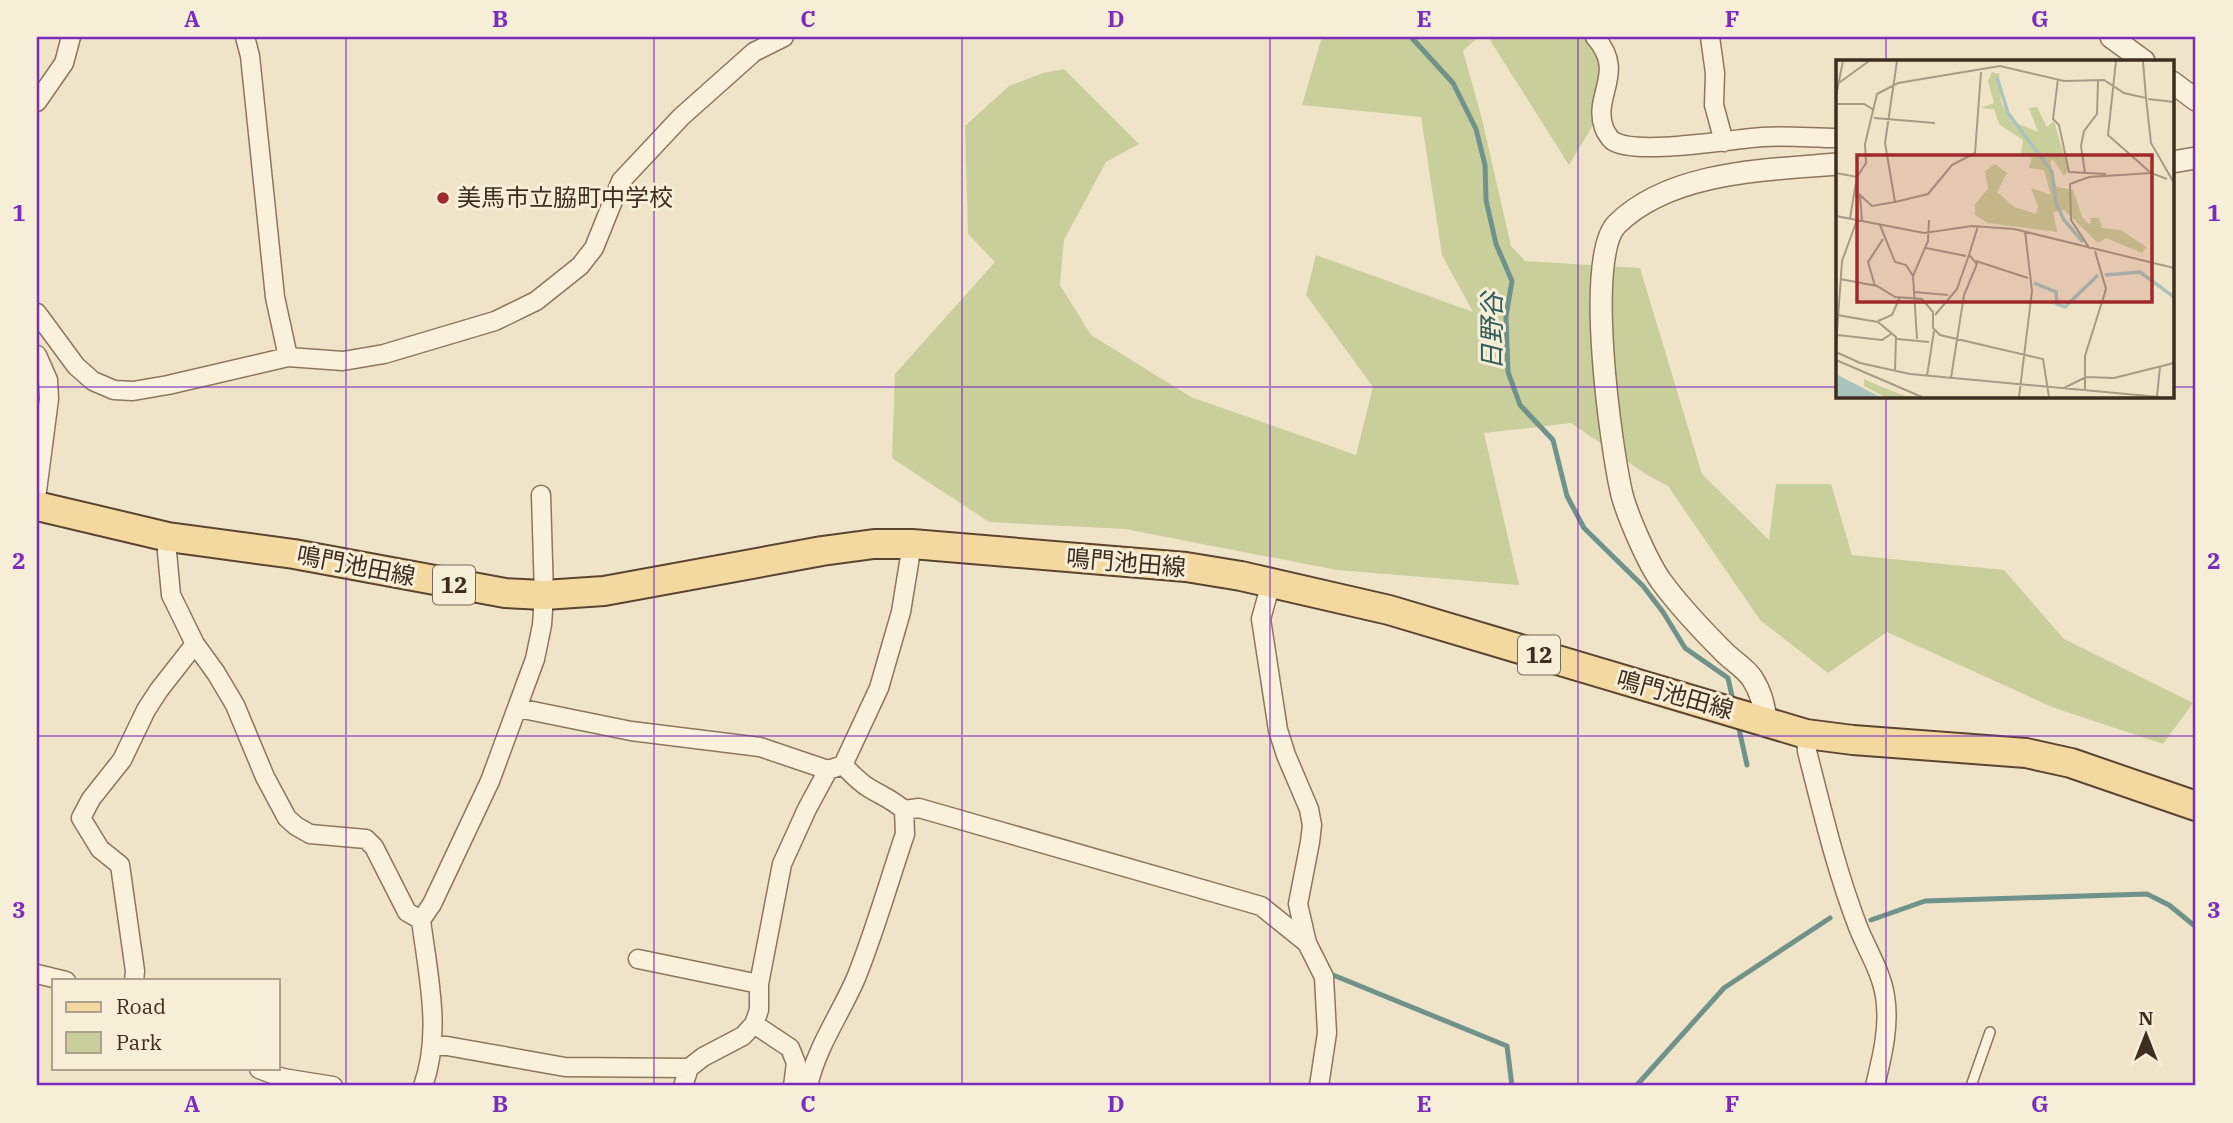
<svg xmlns="http://www.w3.org/2000/svg" width="2233" height="1123" font-family="'IBM Plex Serif','Noto Sans JP',serif">
<style>
.green{fill:#c9cf9b}
.lines{fill:none;stroke-linecap:round;stroke-linejoin:round}
.stream{stroke:#6f938a;stroke-width:5}
.service-casing{stroke:#8d765c;stroke-width:12}
.minor-casing{stroke:#8d765c;stroke-width:21}
.tertiary-casing{stroke:#8d765c;stroke-width:24}
.primary-casing{stroke:#5b4430;stroke-width:32}
.service{stroke:#faf1dc;stroke-width:9}
.minor{stroke:#faf1dc;stroke-width:18}
.tertiary{stroke:#faf1dc;stroke-width:21}
.primary{stroke:#f3d9a0;stroke-width:28}
.grid{fill:none;stroke:#7b2cbf;stroke-width:2;stroke-opacity:0.55}
.poi-dot{fill:#9e2a2b;stroke:#f7eed8;stroke-width:2.5}
.labels{text-anchor:middle;stroke-width:6;stroke-linejoin:round;paint-order:stroke}
.shield{fill:#f7eed8;stroke:#756857;stroke-width:2}
.shield-label{font-size:23px;font-weight:bold;fill:#3d2e20}
.poi-label{font-size:24px;fill:#3d2e20;stroke:#f7eed8;text-anchor:start}
.street-label{font-size:24px;fill:#3d2e20;stroke:#f7eed8}
.water-label{font-size:26px;font-style:italic;fill:#2f5d5a;stroke:#f7eed8}
.inset-river{fill:none;stroke:#a9c4bc;stroke-width:3.5}
.inset-road{fill:none;stroke:#a89b85;stroke-width:2}
.view{fill:#9e2a2b;fill-opacity:0.15;stroke:#9e2a2b;stroke-width:3.5}
.inset-edge{fill:none;stroke:#3d2e20;stroke-width:3.5}
.neatline{fill:none;stroke:#7b2cbf;stroke-width:2.5}
.grid-label{font-size:23px;text-anchor:middle;font-weight:bold;fill:#7b2cbf}
</style>
<rect width="100%" height="100%" fill="#f0e4c8"/>
<path class="green" d="M1322 37H1478L1463 51 1482 119 1511 246 1525 261 1640 268 1702 474 1769 540 1776 484H1831L1852 555 2004 570 2064 639 2193 703 2163 744 2052 707 1887 632 1828 673 1760 620 1668 486 1647 475 1571 423 1484 433 1519 585 1337 570 1125 529 989 522 892 458 895 374 995 262 968 234 965 126 1009 86 1043 73 1064 69 1139 144 1106 162 1064 240 1060 285 1091 335 1191 397 1356 455 1373 387 1306 295 1316 255 1473 312 1442 255 1421 117 1302 105Z
M1488 37H1596L1601 112 1569 165Z"/>
<g class="lines">
<path class="stream" d="M1411 37 1453 83 1476 129 1485 165 1486 200 1496 244 1512 281 1506 316 1508 372 1520 405 1553 440 1567 496 1584 528 1643 586 1663 612 1685 648 1728 678 1732 696
M1739 729 1747 765
M1871 920 1925 901 2147 894 2169 905 2196 927
M1333 975 1507 1046 1512 1086
M1636 1086 1724 988 1830 918"/>
<g class="service-casing">
<path id="service" d="M1971 1086 1990 1032"/>
</g>
<g class="minor-casing">
<path id="minor" d="M1595 37C1627 73 1592 95 1604 128 1605 131 1610 139 1613 141 1637 156 1732 139 1762 137 1787 135 1813 138 1838 138
M1710 37 1715 73 1714 105 1724 142
M37 102 64 63 71 37
M37 313 76 366 93 381 114 390 133 391 168 385 288 357 275 297 250 56 245 37
M37 355 48 380 49 399 37 491
M288 357 343 361 384 354 495 321 536 301 580 266 594 248 621 181 681 117 754 52 784 37
M168 537 167 552 171 595 195 644 216 673 235 705 265 777 287 818 296 826 310 834 366 839 374 847 407 912 421 920C428 975 442 1033 423 1086
M1271 583 1261 619 1278 730 1286 755 1309 809 1312 825 1310 842 1298 904 1307 943 1324 977 1327 1033 1319 1086
M518 708 631 731 760 747 828 770
M1806 734 1807 751C1822 810 1836 870 1858 927 1867 950 1881 971 1885 996 1890 1026 1882 1057 1875 1086
M904 810 919 808 1261 906 1307 943
M421 920 432 904 490 781 535 659 542 625 544 595 541 495
M638 959 759 984
M37 974 66 981
M134 981 135 971 120 865 100 849 81 818 91 799 122 760 146 710 159 690 195 644
M754 1024 790 1048 796 1063 793 1086
M432 1046H447L565 1067 689 1068
M259 1069 283 1078 333 1086
M683 1086 689 1068 703 1057 743 1036 754 1024 759 1010V984L782 864 807 809 828 770 843 765
M808 1086C817 1046 840 1015 856 978 875 931 889 881 905 834L904 810C890 798 884 797 869 788 859 782 851 773 843 765L879 688 901 612 912 544"/>
</g>
<g class="tertiary-casing">
<path id="tertiary" d="M2111 37 2144 61
M2172 82 2196 100
M2172 162 2196 158
M1766 723C1765 706 1761 692 1752 678 1745 668 1733 661 1725 653 1703 631 1680 607 1661 581 1648 563 1628 517 1622 495 1611 448 1584 256 1617 224 1671 171 1766 170 1838 164"/>
</g>
<g class="primary-casing">
<path id="primary" d="M37 506 168 537 294 554 505 593 544 595 604 591 822 551 874 544H912L1186 567 1241 576 1389 610 1806 734 1853 740 2026 753 2071 763 2196 806"/>
</g>
<use href="#service" class="service"/>
<use href="#minor" class="minor"/>
<use href="#tertiary" class="tertiary"/>
<use href="#primary" class="primary"/>
</g>
<path class="grid" d="M346 37V1086M654 37V1086M962 37V1086M1270 37V1086M1578 37V1086M1886 37V61M37 387H1838M2172 387H2196M1886 396V1086M37 736H2196"/>
<circle class="poi-dot" cx="443" cy="198" r="7"/>
<g class="labels">
<g class="shield">
<rect x="433" y="565.5" width="42" height="39" rx="5"/>
<rect x="1518" y="635.5" width="42" height="39" rx="5"/>
</g>
<g class="shield-label">
<text x="454" y="593">12</text>
<text x="1539" y="663">12</text>
</g>
<g class="poi-label">
<text x="457" y="206">美馬市立脇町中学校</text>
</g>
<g class="street-label">
<text transform="translate(1126 563) rotate(5)" y="8">鳴門池田線</text>
<text transform="translate(356 566) rotate(11)" y="8">鳴門池田線</text>
<text transform="translate(1675 695) rotate(16)" y="8">鳴門池田線</text>
</g>
<g class="water-label">
<text transform="translate(1492 331) rotate(-90)" y="9">日野谷</text>
</g>
</g>
<g transform="translate(1836 60)">
<rect width="338" height="338" fill="#f0e4c8"/>
<path d="M156 12 163 14 165 42 175 61 202 72 193 48 201 47 211 67 218 61 232 109 228 116 217 99 214 101 220 127 237 130 246 157 254 165 255 158H263L266 168 285 170 310 187 306 193 270 178 262 183 228 150 217 152 221 172 152 163 139 155V144L152 129 149 111 159 104 171 113 161 132 178 147 200 154 202 146 195 128 215 135 208 110 193 108 196 98 185 93 187 80 163 64 158 49 145 48 158 43 152 21ZM28 319 41 325 72 337H49L28 326Z" fill="#c9cf9b"/>
<path d="M0 314 44 337H0Z" fill="#a9c4bc"/>
<path class="inset-river" d="M161 18 172 53 216 112 220 143 228 160 247 182M269 215 304 212 338 237M198 223 220 232 221 244 229 247 262 215"/>
<path class="inset-road" d="M280 1 272 75 315 113 331 119M307 1 310 38M222 19 217 59 223 65 233 112 270 114M0 25 33 1M0 36 7 1M312 39 338 42M0 44H28L38 50M38 58 99 63M0 113 21 117 30 103 29 84 41 34 62 23 164 6 228 21 268 20 288 33 310 38 315 83 338 123M249 113 245 86 248 71 261 54 262 21M59 142 92 134 116 105 139 93 145 12M0 156 88 173 136 166 178 169 338 208M14 158 21 117M26 161 24 135 36 146 59 142 49 83 61 1M44 165 59 202 70 205 77 216 81 279M90 188 130 196M254 189 235 160 234 124 253 117 315 113M140 201 192 218M77 216 92 181 93 160M4 219 41 226 59 237 86 239 97 252V268L104 275 207 299 213 337M39 226 32 202 47 179M78 232 112 235M1 255 42 262 60 277 59 310M99 255 121 229 133 195M42 261 56 255 64 237M1 275 46 280 55 274M61 279 93 282M0 287 6 201 21 160M0 292 24 303 74 314 323 337M0 300 86 337M91 316 98 271M115 318 128 235 141 204 133 195 142 166M228 328 250 317 278 318 338 303M249 330V296L270 229 259 191M321 336 324 307M183 337 196 231 189 171"/>
<path class="view" d="M21 95H316V242H21Z"/>
<rect width="338" height="338" class="inset-edge"/>
</g>
<rect width="2233" height="1123" fill="none" stroke="#f7eed8" stroke-width="77"/>
<rect x="52" y="979" width="228" height="91" fill="#f7eed8" stroke="#ada18e" stroke-width="2"/>
<rect x="66" y="1002" width="35" height="10" fill="#f3d9a0" stroke="#ada18e" stroke-width="2"/>
<text x="116" y="1014" font-size="21" fill="#3d2e20">Road</text>
<rect x="66" y="1032" width="35" height="21" fill="#c9cf9b" stroke="#ada18e" stroke-width="2"/>
<text x="116" y="1050" font-size="21" fill="#3d2e20">Park</text>
<g transform="translate(2146 1035)" stroke="#f7eed8" stroke-width="5" paint-order="stroke">
<path d="M0-5L12 26L0 18L-12 26Z" fill="#3d2e20"/>
<text y="-10" font-size="19" font-weight="bold" text-anchor="middle" fill="#3d2e20">N</text>
</g>
<rect x="38" y="38" width="2156" height="1046" class="neatline"/>
<g class="grid-label">
<text x="192" y="27">A</text>
<text x="500" y="27">B</text>
<text x="808" y="27">C</text>
<text x="1116" y="27">D</text>
<text x="1424" y="27">E</text>
<text x="1732" y="27">F</text>
<text x="2040" y="27">G</text>
<text x="19" y="221">1</text>
<text x="2214" y="221">1</text>
<text x="19" y="569">2</text>
<text x="2214" y="569">2</text>
<text x="19" y="918">3</text>
<text x="2214" y="918">3</text>
<text x="192" y="1112">A</text>
<text x="500" y="1112">B</text>
<text x="808" y="1112">C</text>
<text x="1116" y="1112">D</text>
<text x="1424" y="1112">E</text>
<text x="1732" y="1112">F</text>
<text x="2040" y="1112">G</text>
</g>
</svg>
